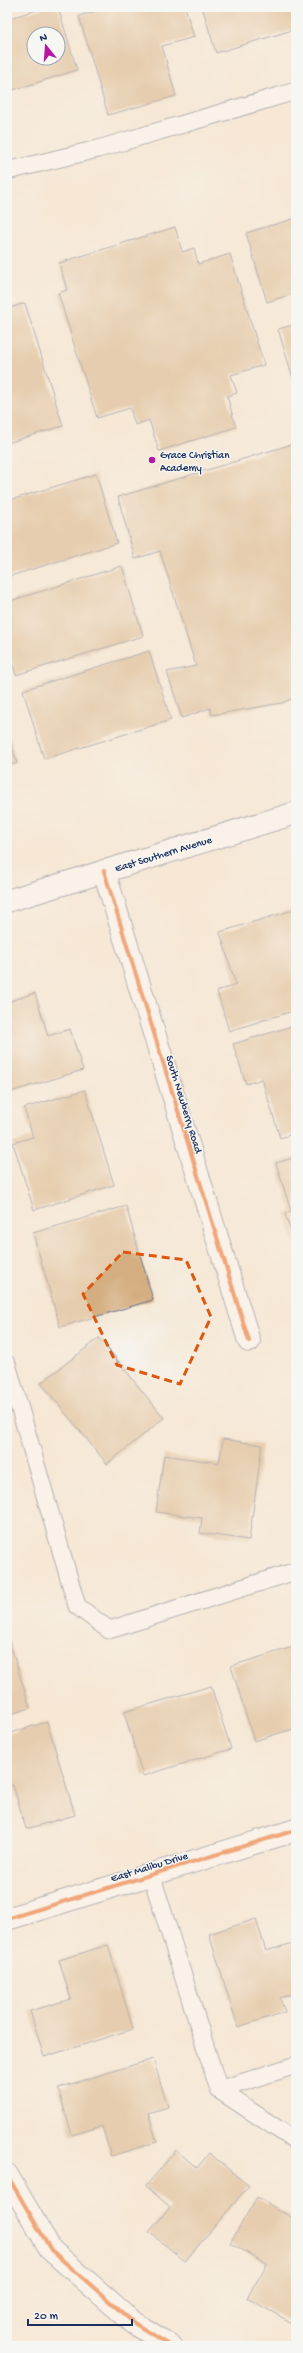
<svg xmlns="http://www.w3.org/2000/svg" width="303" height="2353" font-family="'Gochi Hand',sans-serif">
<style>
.building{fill:#d4ae80;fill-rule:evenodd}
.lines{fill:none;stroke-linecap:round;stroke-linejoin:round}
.service-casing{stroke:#677088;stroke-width:19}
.minor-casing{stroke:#677088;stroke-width:24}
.secondary-casing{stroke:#677088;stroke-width:24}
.service{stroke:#fff;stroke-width:17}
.minor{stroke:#fff;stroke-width:22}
.secondary{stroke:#fff;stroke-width:22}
.cycleway-casing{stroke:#f6f6f2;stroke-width:6}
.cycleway{stroke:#e8590c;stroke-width:4}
.marked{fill:none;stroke:#de5710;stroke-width:3;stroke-dasharray:8 5;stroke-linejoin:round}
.poi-dot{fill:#b5179e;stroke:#f6f6f2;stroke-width:1.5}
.labels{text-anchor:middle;stroke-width:3;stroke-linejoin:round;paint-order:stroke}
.poi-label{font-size:11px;fill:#1b2f5e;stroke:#f6f6f2;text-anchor:start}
.street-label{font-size:11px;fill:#1b2f5e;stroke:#f6f6f2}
</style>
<rect width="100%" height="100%" fill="#f6f6f2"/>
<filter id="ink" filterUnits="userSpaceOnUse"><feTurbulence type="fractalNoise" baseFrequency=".025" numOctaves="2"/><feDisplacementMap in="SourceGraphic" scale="8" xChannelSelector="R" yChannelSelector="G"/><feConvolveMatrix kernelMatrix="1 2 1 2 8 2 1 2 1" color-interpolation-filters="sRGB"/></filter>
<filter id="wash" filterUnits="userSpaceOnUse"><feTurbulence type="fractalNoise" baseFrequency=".012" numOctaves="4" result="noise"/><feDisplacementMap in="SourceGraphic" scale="16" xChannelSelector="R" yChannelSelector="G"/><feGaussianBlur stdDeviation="0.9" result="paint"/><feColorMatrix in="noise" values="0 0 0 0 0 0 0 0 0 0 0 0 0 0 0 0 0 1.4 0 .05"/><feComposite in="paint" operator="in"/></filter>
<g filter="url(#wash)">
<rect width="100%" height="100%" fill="#f5e8d6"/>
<g id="blocks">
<path class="building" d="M46 7H58L77 70 7 92V19ZM34 34H58V58H34Z
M109 7H185L194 37 162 46 176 96 108 115 79 16Z
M202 7H296V29L216 53Z
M296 218V293L267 302 246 233Z
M175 227 182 252 194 248 198 264 230 254 264 365 231 375 237 393 227 396 236 427 159 451 149 420 135 425 130 408 97 418 58 293 67 290 59 263Z
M25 303 63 426 7 443V309Z
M296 324V388L278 329Z
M296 443V697L282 703 212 715 210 708 182 718 167 672 196 666 160 551 135 559 118 497Z
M96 474 117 543 7 577V501Z
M122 566 143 636 16 675 7 645V602Z
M149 651 171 720 44 759 23 690Z
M7 730 17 763 7 766Z
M293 910 296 919V1010L229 1031 217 991 236 985 220 932Z
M35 993 48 1036 70 1029 83 1070 7 1093V1002Z
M296 1025V1133L280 1138 262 1079 246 1084 233 1044Z
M85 1090 114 1185 34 1210 13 1143 33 1137 24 1108Z
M296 1157V1247L285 1214 291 1211 276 1163Z
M126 1206 153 1300 60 1327 33 1233Z
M99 1338 164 1418 107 1464 41 1383Z
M223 1439 262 1445 249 1540 200 1533 202 1518 156 1512 164 1455 219 1463Z
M7 1634 30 1708 7 1715Z
M296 1646V1728L254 1741 231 1666Z
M211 1686 231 1749 143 1776 124 1712Z
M47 1722 75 1815 26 1829 13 1785 7 1787V1734Z
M256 1919 266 1951 293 1943 296 1952V1993L280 1998 285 2012 238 2027 209 1934Z
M108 1945 133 2029 44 2057 30 2011 71 1999 59 1960Z
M153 2059 168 2107 148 2113 157 2142 111 2156 102 2126 72 2135 58 2088Z
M176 2150 197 2168 209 2153 249 2186 185 2261 149 2232 170 2207 146 2186Z
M257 2197 296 2220V2321L294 2324 247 2298 267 2264 230 2243Z"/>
</g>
</g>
<g filter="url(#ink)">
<use href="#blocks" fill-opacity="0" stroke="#677088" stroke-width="1"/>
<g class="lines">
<g class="service-casing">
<path id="service" d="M7 171 98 149 296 91
M7 1364 77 1606 109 1630 296 1571
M151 1874 219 2090 296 2141
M219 2090 296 2065"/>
</g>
<g class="minor-casing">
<path id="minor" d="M104 871 249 1341
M7 1919 296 1830
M7 2175 51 2250 134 2323 171 2346"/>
</g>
<g class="secondary-casing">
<path id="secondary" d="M7 901 296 813"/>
</g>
<use href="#service" class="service"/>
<use href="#minor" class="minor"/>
<use href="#secondary" class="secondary"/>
<g class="cycleway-casing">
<path id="cycleway" d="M104 871 249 1341
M7 1919 296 1830
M7 2175 51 2250 134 2323 171 2346"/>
</g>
<use href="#cycleway" class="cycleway"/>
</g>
</g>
<path d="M0 0H303V2353H0ZM123 1252 186 1260 211 1317 180 1384 117 1365 83 1294Z" fill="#f5e8d6" fill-opacity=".55" fill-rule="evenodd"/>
<path class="marked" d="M123 1252 186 1260 211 1317 180 1384 117 1365 83 1294Z"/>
<circle class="poi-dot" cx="152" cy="460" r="4"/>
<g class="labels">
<g class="poi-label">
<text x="160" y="458">Grace Christian<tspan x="160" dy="13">Academy</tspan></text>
</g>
<g class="street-label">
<text transform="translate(163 853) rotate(-17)" y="4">East Southern Avenue</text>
<text transform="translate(185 1104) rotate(73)" y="4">South Newberry Road</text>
<text transform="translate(149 1866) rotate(-17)" y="4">East Malibu Drive</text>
</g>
</g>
<rect width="303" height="2353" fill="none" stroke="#f6f6f2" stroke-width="24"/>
<g transform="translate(46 46) rotate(343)"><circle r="19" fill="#f6f6f2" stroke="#9ea6b7"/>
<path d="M0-3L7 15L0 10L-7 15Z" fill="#b5179e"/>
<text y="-6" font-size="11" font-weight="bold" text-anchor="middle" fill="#1b2f5e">N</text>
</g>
<path d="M28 2319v6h104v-6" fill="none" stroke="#1b2f5e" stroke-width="2"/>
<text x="34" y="2319" font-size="12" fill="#1b2f5e" stroke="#f6f6f2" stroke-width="3" paint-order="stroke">20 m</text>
</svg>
